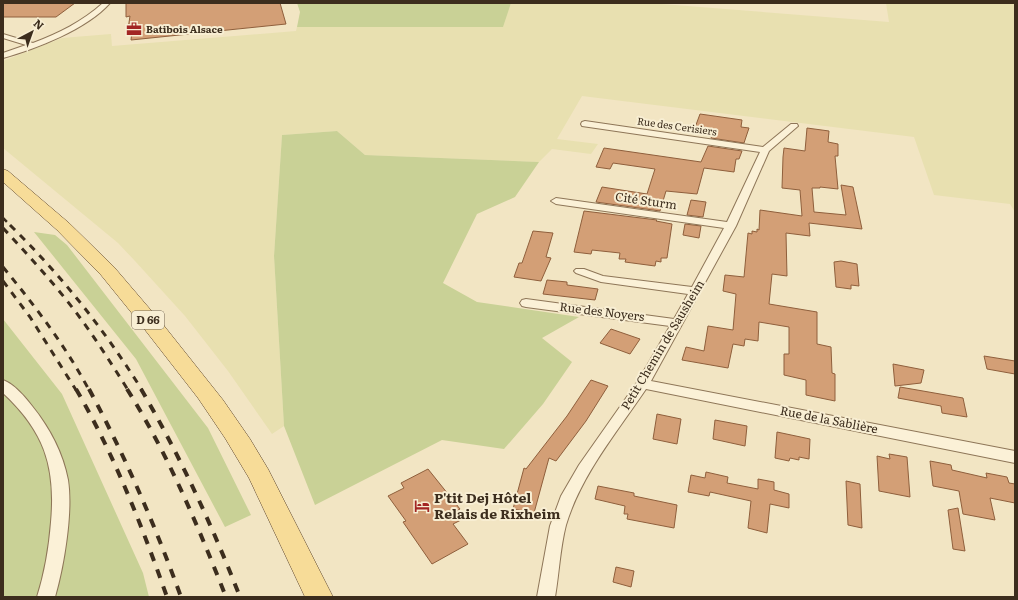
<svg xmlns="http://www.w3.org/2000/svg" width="1018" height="600" font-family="Literata,serif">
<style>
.farmland{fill:#e8e0b0}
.green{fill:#c9d196}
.building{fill:#d39f76;stroke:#8f5f3c}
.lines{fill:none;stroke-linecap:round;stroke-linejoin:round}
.minor-casing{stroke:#8e7658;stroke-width:2}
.primary-casing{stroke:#5b432c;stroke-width:1}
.minor{fill:#fbf1d7;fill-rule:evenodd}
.primary{fill:#f7dc98;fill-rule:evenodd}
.rail-far2{stroke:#3c2d1d;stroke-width:2.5;stroke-dasharray:5.5 5.5;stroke-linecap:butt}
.rail-far1{stroke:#3c2d1d;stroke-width:3;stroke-dasharray:7 7;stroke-linecap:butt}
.rail{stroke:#3c2d1d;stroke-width:4;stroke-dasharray:9 9;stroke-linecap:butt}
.labels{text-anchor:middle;stroke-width:4;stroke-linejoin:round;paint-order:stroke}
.far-poi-label{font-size:10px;font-weight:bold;fill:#3c2d1d;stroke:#f8eed3;text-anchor:start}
.far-street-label{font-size:10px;fill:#3c2d1d;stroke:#f8eed3}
.shield{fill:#f8eed3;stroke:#746754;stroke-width:1}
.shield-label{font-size:11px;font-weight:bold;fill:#3c2d1d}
.street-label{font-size:12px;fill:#3c2d1d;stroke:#f8eed3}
.near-poi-label{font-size:14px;font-weight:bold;fill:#3c2d1d;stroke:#f8eed3;text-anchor:start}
</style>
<rect width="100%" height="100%" fill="#f2e5c3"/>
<path class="farmland" d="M511 3H649L889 22 886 3H1015V212L1010 204 934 195 914 137 582 96 557 139 598 144 591 154 552 149 539 162 365 155 337 131 282 135 274 256 284 426 272 434 228 371 185 316 135 261 118 243 3 148V61L62 38 111 34 112 46 296 31 297 27H502Z"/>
<path class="green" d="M297 3H511L503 27H297L300 12Z
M337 131 365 155 539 162 515 197 477 214 443 283 477 302 579 317 542 338 572 362 543 404 504 449 442 440 315 505 284 426 274 256 282 135Z
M34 232 55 235 67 245 208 428 251 515 225 527 136 359Z
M3 319 62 394 143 573 149 597H3Z"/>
<path class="building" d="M3 3H75L56 17H3Z
M126 3H280L286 24 131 40 132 31H129V29H128L130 16 126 17Z
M700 114 742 120 741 127 749 128 744 143 711 138 712 136 693 133Z
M807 128 829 131 828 142 838 144V156H835L838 189 820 187V188H812L814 212 846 215 841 185 853 187 862 229 809 223 810 236 786 233 787 276 772 274 769 304 817 312V344L831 347 832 373 835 374V401L806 395V380L784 375V354H789V327L759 322 758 341 745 339 744 346 733 344 728 368 682 360 686 347 704 351 708 326 733 330 736 294 723 291 725 275 744 277 748 233 752 234V231L757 232V229L759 230 760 210 802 216 800 190 782 188 783 157 784 148 805 151Z
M708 146 742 151 739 159H736L734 172 704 168 697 194 666 191 660 211 596 202 602 187 647 194 655 169 613 163 610 169 596 167 604 148 701 162Z
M691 200 706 202 703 217 687 215Z
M584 211 657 220 656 221 672 224 667 258H661V262L656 261 655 266 625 262 626 259H619L620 253 592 250 591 254 574 252Z
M685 224 701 226 699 238 683 235Z
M533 231 553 233 546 257 551 258 541 281 514 277 519 263H522Z
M841 261 857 264 859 286 851 285V289L836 287 834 262Z
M547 280 567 282V285L598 289 595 300 543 294Z
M611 329 640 339 630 354 600 343Z
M984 356 1015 361V374L987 369Z
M893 364 924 370 921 383 895 386Z
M591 380 608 386 586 421 556 461 549 458 534 513 513 509 524 468 526 469 567 416Z
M900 387 963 398 967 417 942 413 941 406 898 398Z
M657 414 681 419 677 444 653 439Z
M715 420 747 426 745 446 713 439Z
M777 432 810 439 809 459 799 457V460L790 458 789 461 775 458Z
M889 454 907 457 910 497 879 491 877 456 890 459Z
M930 461 951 465 952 470 987 478 986 473 1007 477 1009 483 1015 484V503L990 498 995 520 963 514 959 491 933 486Z
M428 469 460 509 455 512 461 520 453 524 468 544 432 564 403 522 406 521 388 496 404 488 401 483Z
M706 472 728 477 727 483 758 489V479L774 482V490L789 494V508L770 504 767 533 748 528 751 501 710 492 709 496 688 492 691 475 705 478Z
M846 481 860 484 862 528 848 525Z
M598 486 634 493V496L677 505 674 528 627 519 628 514H624L625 506 595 499Z
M958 508 963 539 965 551 953 549 948 510Z
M616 567 634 571 631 587 613 582Z"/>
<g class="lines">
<g class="minor-casing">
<path id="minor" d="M103 3H110C87 29 36 49 3 58V53L26 45 3 38V34L33 43C59 33 82 22 103 3Z
M585 121 763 147 791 124H797L798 126 769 151 736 226 651 381 1015 451V463L646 389C617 432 581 475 566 525 560 548 559 574 555 597H537L550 526 561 496 579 465 638 381 670 326 526 307 522 306 520 303 522 300 526 299 674 319 688 294 601 282 576 273 574 271 576 269H584L603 276 692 287 724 228 556 204 551 201 556 198 727 222 760 152 582 126 581 124 582 122Z
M3 380C14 384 25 397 32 406 49 427 63 453 68 480 73 512 64 566 55 597H37C45 572 49 547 51 522 56 466 44 431 3 393Z"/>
</g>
<g class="primary-casing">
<path id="primary" d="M3 169 8 171 69 223 114 267 161 322 223 400 250 439 268 469 333 597H305L249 478 225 438 198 398 135 317 101 275 57 230 3 182Z"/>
</g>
<use href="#minor" class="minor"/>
<use href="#primary" class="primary"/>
<path class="rail-far2" d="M3 218 11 226"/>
<path class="rail-far1" d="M10 225C61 275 104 329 142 390
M3 228C28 255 53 282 75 311 94 336 111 363 128 390
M3 267C35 306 65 345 89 390
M3 281 30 317 76 390"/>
<path class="rail" d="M76 389C114 454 142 526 167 597
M89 389C125 456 155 525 181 597
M127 389C168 454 198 526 226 597
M141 389C180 456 212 525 240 597"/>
</g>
<defs>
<g id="office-bare" transform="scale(1.2)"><path d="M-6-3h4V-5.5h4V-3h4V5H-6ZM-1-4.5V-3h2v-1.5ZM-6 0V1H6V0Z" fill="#a22523" stroke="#f8eed3" stroke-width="2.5" paint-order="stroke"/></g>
<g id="hotel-bare" transform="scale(1.2)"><path d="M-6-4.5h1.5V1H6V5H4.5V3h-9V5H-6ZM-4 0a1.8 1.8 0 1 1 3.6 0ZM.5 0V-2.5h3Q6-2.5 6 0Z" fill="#a22523" stroke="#f8eed3" stroke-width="2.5" paint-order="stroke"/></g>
</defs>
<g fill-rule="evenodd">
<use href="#office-bare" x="134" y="29"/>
<use href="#hotel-bare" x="422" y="506"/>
</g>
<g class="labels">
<g class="far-poi-label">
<text x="146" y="33">Batibois Alsace</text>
</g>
<g class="far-street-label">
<text transform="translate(677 126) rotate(8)" y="4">Rue des Cerisiers</text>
</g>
<rect class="shield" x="132" y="311" width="32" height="18" rx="3"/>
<g class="shield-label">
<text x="148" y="324">D 66</text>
</g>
<g class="street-label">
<text transform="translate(646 201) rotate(8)" y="4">Cité Sturm</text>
<text transform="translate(602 312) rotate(7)" y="4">Rue des Noyers</text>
<text transform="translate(663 345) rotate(-59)" y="4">Petit Chemin de Sausheim</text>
<text transform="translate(829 420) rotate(11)" y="4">Rue de la Sablière</text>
</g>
<g class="near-poi-label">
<text x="434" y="503">P'tit Dej Hôtel<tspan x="434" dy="16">Relais de Rixheim</tspan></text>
</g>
</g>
<rect width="1018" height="600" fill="none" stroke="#3c2d1d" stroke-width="8"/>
<g transform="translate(32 32) rotate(41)" stroke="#f8eed3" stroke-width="3" paint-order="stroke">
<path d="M0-3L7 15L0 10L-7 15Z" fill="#3c2d1d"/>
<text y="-6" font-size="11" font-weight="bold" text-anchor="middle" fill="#3c2d1d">N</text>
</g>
</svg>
